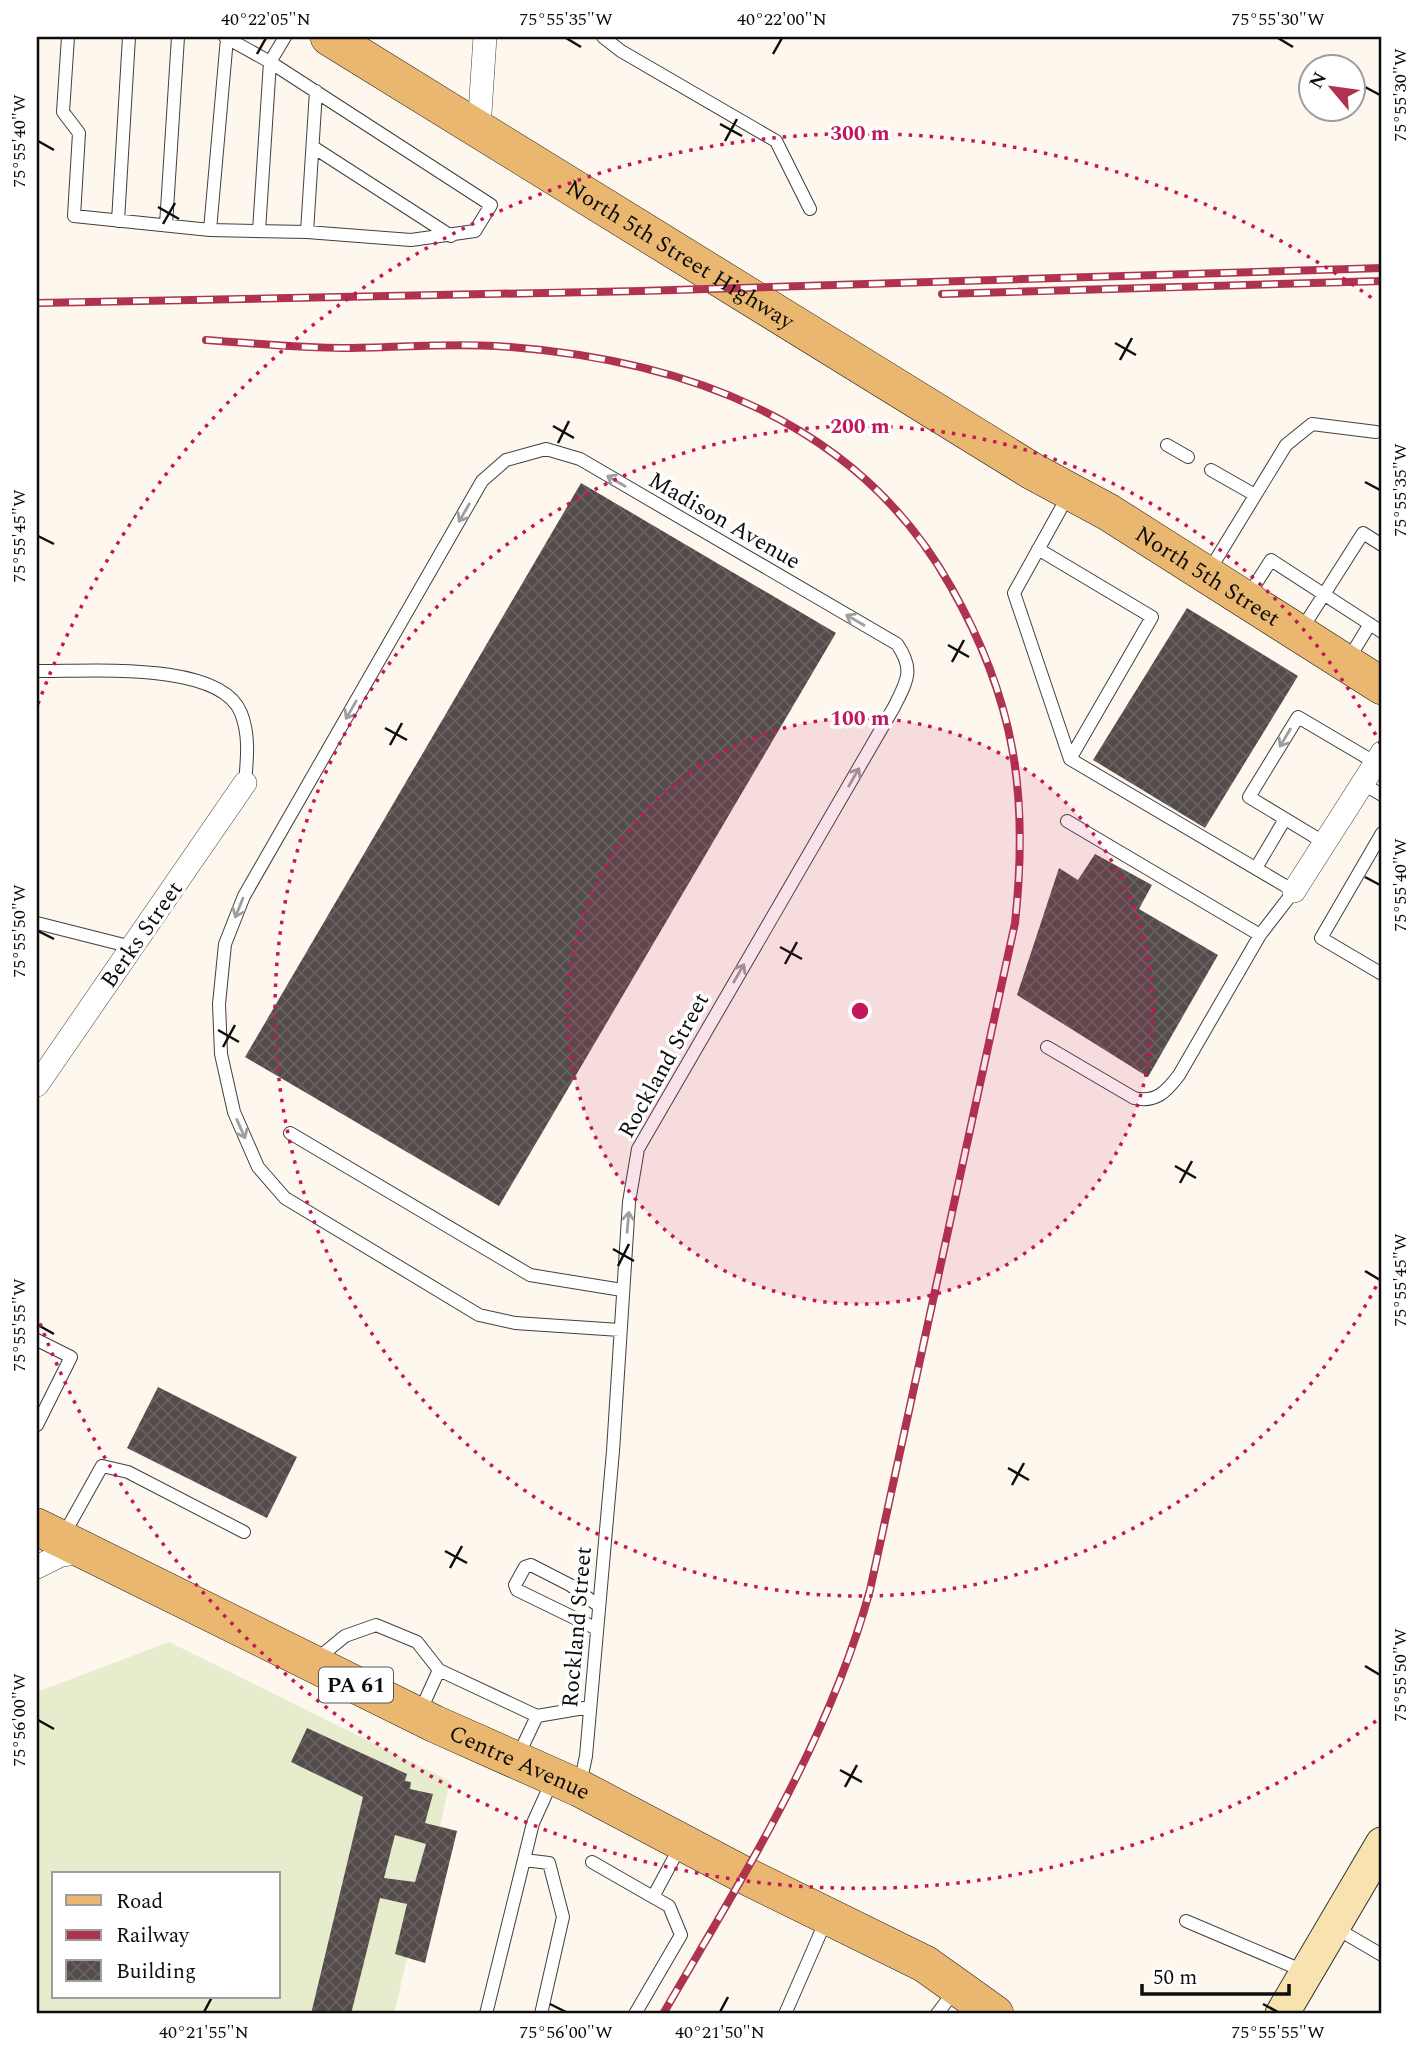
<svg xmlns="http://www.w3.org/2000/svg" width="1419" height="2051" font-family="Spectral,serif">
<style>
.pitch{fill:#e7eccc;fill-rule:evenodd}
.building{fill:url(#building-cross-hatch);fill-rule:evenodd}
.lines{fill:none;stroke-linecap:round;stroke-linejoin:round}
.lane-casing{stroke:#404040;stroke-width:14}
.street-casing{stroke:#404040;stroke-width:24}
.secondary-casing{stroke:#2f2f2f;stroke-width:35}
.primary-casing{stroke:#1e1e1e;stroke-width:38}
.lane{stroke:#fff;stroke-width:12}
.street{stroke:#fff;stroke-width:23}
.secondary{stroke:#f7e2b0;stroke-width:33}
.primary{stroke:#eab771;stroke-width:37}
.rail-casing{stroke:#ae334f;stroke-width:8}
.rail{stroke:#fff;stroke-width:5;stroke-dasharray:16;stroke-linecap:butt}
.oneway{stroke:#9e9e9e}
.ticks{fill:none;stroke:#0d0d0d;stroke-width:2.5}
.ring{fill:none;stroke:#c2185b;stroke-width:3.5;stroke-dasharray:3.5 7}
.labels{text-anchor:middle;stroke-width:7;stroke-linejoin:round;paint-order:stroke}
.shield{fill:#fff;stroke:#565656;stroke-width:2}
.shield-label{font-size:21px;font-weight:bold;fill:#0d0d0d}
.street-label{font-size:23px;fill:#0d0d0d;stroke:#fff}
.centre{fill:#c2185b;stroke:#fff;stroke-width:3.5}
.ring-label{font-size:21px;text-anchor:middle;font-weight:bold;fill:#c2185b;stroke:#fff;stroke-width:7;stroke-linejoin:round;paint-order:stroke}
.neatline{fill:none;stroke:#0d0d0d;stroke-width:2.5}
.ticks-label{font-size:18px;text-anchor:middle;fill:#0d0d0d}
</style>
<defs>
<pattern id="building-cross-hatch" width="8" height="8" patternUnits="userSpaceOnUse" patternTransform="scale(1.75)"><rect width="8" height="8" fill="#544c4a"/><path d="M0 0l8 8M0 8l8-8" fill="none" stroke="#686160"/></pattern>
</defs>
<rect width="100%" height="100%" fill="#fdf7ee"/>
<path class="pitch" d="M169 1642 450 1781 440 1826 457 1831 425 1963 407 1958 394 2014H37V1692ZM54 1874H278V1997H54Z"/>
<path class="building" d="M581 483 836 633 499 1206 245 1057Z
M1187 608 1298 676 1205 828 1093 760Z
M1095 854 1152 885 1139 909 1218 955 1148 1077 1017 995 1059 868 1078 880Z
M158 1387 297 1457 267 1518 127 1448Z
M307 1728 407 1774 405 1781 411 1782 410 1789 433 1794 425 1823 457 1831 425 1963 395 1954 407 1904 380 1898 351 2014H311L363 1797 291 1762ZM395 1835 426 1844 415 1882 384 1878Z"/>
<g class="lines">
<g class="lane-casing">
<path id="lane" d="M68 37 63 112 79 133 74 216 210 230 307 232 411 240 475 231 491 205 270 62 225 37
M603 37 621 51 776 141 810 209
M313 147 451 236
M118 221 129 37
M166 225 178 37
M210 230 227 38
M259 231 270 62 285 37
M307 232 316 91
M1167 445 1188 457
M1211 470 1255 495
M1038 549 1152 617 1070 759 1014 593 1069 494
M1209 571 1286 445 1312 424 1376 432
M1248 596 1271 560 1382 632
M1300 632 1363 533 1382 545
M1348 660 1370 624
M37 671C85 672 220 660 241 713 250 736 247 759 245 783
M1363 784 1382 795
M1067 821 1260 935
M1382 833 1321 938 1382 974
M1325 843 1249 797 1298 717 1376 763
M1256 868 1285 819
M37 923 132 947
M1047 1047 1134 1098C1156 1103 1166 1092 1179 1075L1260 935 1294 891 1070 759
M290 1133 530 1275 622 1290
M37 1340 71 1357 37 1425
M63 1536 102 1466 128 1472 244 1532
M597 1629 517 1590 515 1585 525 1567 531 1565 570 1585 599 1606
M317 1659 345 1636 376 1625 417 1642 439 1670
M419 1714 439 1670 537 1716
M518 1756 537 1716 590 1707
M580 1784 586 1756 613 1451 629 1202 638 1149 894 707C907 681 915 670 897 644L580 459 546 449 506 460 482 481 244 896 225 944 219 1004 221 1054 234 1112 258 1167 285 1198 479 1315 515 1323 620 1330
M524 1860 549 1863 563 1917 541 2014
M592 1862 653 1897 681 1845
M1186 1921 1306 1972
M1334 1927 1382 1955
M486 2014 533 1823 553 1779
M635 2014 681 1935 669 1906 653 1897
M785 2014 827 1918
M937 2014 956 1989"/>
</g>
<g class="street-casing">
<path id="street" d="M479 128 485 37
M1294 891 1382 753
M37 1085 245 783
M37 1567 61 1555 86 1552"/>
</g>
<g class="secondary-casing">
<path id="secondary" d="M1282 2014 1382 1844"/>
</g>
<g class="primary-casing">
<g id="primary">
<path id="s1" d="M329 37 1032 471 1108 512 1382 686"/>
<path id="s2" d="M37 1527 435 1724 579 1788 744 1875 925 1964 995 2014"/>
</g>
</g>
<use href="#lane" class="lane"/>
<use href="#street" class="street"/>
<use href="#secondary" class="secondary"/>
<use href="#primary" class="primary"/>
<g class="rail-casing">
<path id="rail" d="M942 294 1382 281
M37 303 641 291 1382 268
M206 340C251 343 297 348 342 348 393 348 445 343 496 346 680 358 857 419 951 587 1015 700 1029 794 1015 923L870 1590C828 1744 742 1877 663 2014"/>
</g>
<use href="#rail" class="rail"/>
</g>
<defs><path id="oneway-shaft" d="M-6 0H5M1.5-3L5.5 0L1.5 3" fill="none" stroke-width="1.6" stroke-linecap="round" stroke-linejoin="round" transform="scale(1.75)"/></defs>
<g class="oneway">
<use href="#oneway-shaft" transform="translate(616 481) rotate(-150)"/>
<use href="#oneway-shaft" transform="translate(464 513) rotate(120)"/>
<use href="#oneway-shaft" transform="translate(855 620) rotate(-150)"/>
<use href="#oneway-shaft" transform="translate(351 710) rotate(120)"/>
<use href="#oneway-shaft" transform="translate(1285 738) rotate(121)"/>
<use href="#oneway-shaft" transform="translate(854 777) rotate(-60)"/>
<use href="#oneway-shaft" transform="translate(239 908) rotate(112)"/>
<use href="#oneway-shaft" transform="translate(739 973) rotate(-60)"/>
<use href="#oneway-shaft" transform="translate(241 1129) rotate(66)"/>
<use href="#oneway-shaft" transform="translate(628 1222) rotate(-85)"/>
</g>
<path class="ticks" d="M566 38 581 47M1278 38 1293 47M257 54 266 38M773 54 782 38M1365 87 1380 95M720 124 742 136M38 141 54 150M725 141 737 119M158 207 179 219M163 224 175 203M1115 343 1136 355M1120 360 1132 338M553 426 574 438M558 443 569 421M1365 482 1380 490M38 536 54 544M948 645 969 657M952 662 964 640M385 728 407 740M390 745 402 723M1365 877 1380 885M38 931 54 939M780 947 802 959M785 964 797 942M218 1030 239 1042M223 1047 235 1025M1175 1166 1196 1178M1180 1183 1192 1161M613 1249 634 1261M618 1266 629 1244M1365 1271 1380 1280M38 1325 54 1334M1008 1468 1029 1480M1012 1485 1024 1463M445 1551 467 1563M450 1568 462 1546M1365 1666 1380 1675M38 1720 54 1729M840 1770 862 1782M845 1787 857 1765M550 2004 566 2012M1263 2004 1278 2012M204 2012 212 1997M720 2012 728 1997"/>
<circle cx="860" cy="1011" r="293" fill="#c2185b" fill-opacity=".12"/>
<g class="ring">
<circle cx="860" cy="1011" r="293"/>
<path d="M1381 1277A585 585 0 1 1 1381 745"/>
<path d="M1376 1721A878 878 0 0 1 38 1318M38 704A878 878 0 0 1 1376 301"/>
</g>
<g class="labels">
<rect class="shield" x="319" y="1667.5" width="74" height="35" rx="5"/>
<g class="shield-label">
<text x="356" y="1692">PA 61</text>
</g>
<g class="street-label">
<text dy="8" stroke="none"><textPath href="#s1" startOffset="413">North 5th Street Highway</textPath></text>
<text transform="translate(725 520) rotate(30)" y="8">Madison Avenue</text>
<text dy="8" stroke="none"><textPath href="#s1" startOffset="1031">North 5th Street</textPath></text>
<text transform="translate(141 934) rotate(-55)" y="8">Berks Street</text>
<text transform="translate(663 1065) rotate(-61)" y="8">Rockland Street</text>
<text transform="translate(576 1627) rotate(-85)" y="8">Rockland Street</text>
<text dy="8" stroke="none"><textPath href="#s2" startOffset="537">Centre Avenue</textPath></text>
</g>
</g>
<circle cx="860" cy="1011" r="10" class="centre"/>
<g class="ring-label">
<text x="860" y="140">300 m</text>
<text x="860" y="433">200 m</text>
<text x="860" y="725">100 m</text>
</g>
<rect width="1419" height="2051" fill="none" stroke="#ffffff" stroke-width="77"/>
<rect x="52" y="1872" width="228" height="126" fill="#ffffff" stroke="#9e9e9e" stroke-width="2"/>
<rect x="66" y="1895" width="35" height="10" fill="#eab771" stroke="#9e9e9e" stroke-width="2"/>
<text x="116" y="1908" font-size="21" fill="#0d0d0d">Road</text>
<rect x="66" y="1930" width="35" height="10" fill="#ae334f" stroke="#9e9e9e" stroke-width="2"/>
<text x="116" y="1942" font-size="21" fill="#0d0d0d">Railway</text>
<rect x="66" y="1960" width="35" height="21" fill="url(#building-cross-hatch)" stroke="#9e9e9e" stroke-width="2"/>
<text x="116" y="1978" font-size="21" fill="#0d0d0d">Building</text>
<g transform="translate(1332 88) rotate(299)"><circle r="33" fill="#ffffff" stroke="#9e9e9e" stroke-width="2"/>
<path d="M0-5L12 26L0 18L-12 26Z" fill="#ae334f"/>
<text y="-10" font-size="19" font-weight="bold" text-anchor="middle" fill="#0d0d0d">N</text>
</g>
<path d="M1142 1984v10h147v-10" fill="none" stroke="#0d0d0d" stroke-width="3.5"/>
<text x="1153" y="1984" font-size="21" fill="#0d0d0d" stroke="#ffffff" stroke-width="5" paint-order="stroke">50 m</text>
<rect x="38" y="38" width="1342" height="1974" class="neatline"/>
<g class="ticks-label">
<text x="266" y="25">40°22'05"N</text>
<text x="566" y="25">75°55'35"W</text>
<text x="782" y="25">40°22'00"N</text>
<text x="1278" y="25">75°55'30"W</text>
<text transform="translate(1400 95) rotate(-90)" y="6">75°55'30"W</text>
<text transform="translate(19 141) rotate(-90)" y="6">75°55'40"W</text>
<text transform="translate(1400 490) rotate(-90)" y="6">75°55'35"W</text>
<text transform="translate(19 536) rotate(-90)" y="6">75°55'45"W</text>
<text transform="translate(1400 885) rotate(-90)" y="6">75°55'40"W</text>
<text transform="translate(19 931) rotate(-90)" y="6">75°55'50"W</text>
<text transform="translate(1400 1280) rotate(-90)" y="6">75°55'45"W</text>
<text transform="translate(19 1325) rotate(-90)" y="6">75°55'55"W</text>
<text transform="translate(1400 1675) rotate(-90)" y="6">75°55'50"W</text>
<text transform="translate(19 1720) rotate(-90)" y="6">75°56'00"W</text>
<text x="204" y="2038">40°21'55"N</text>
<text x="566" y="2038">75°56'00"W</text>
<text x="720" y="2038">40°21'50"N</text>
<text x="1278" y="2038">75°55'55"W</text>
</g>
</svg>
